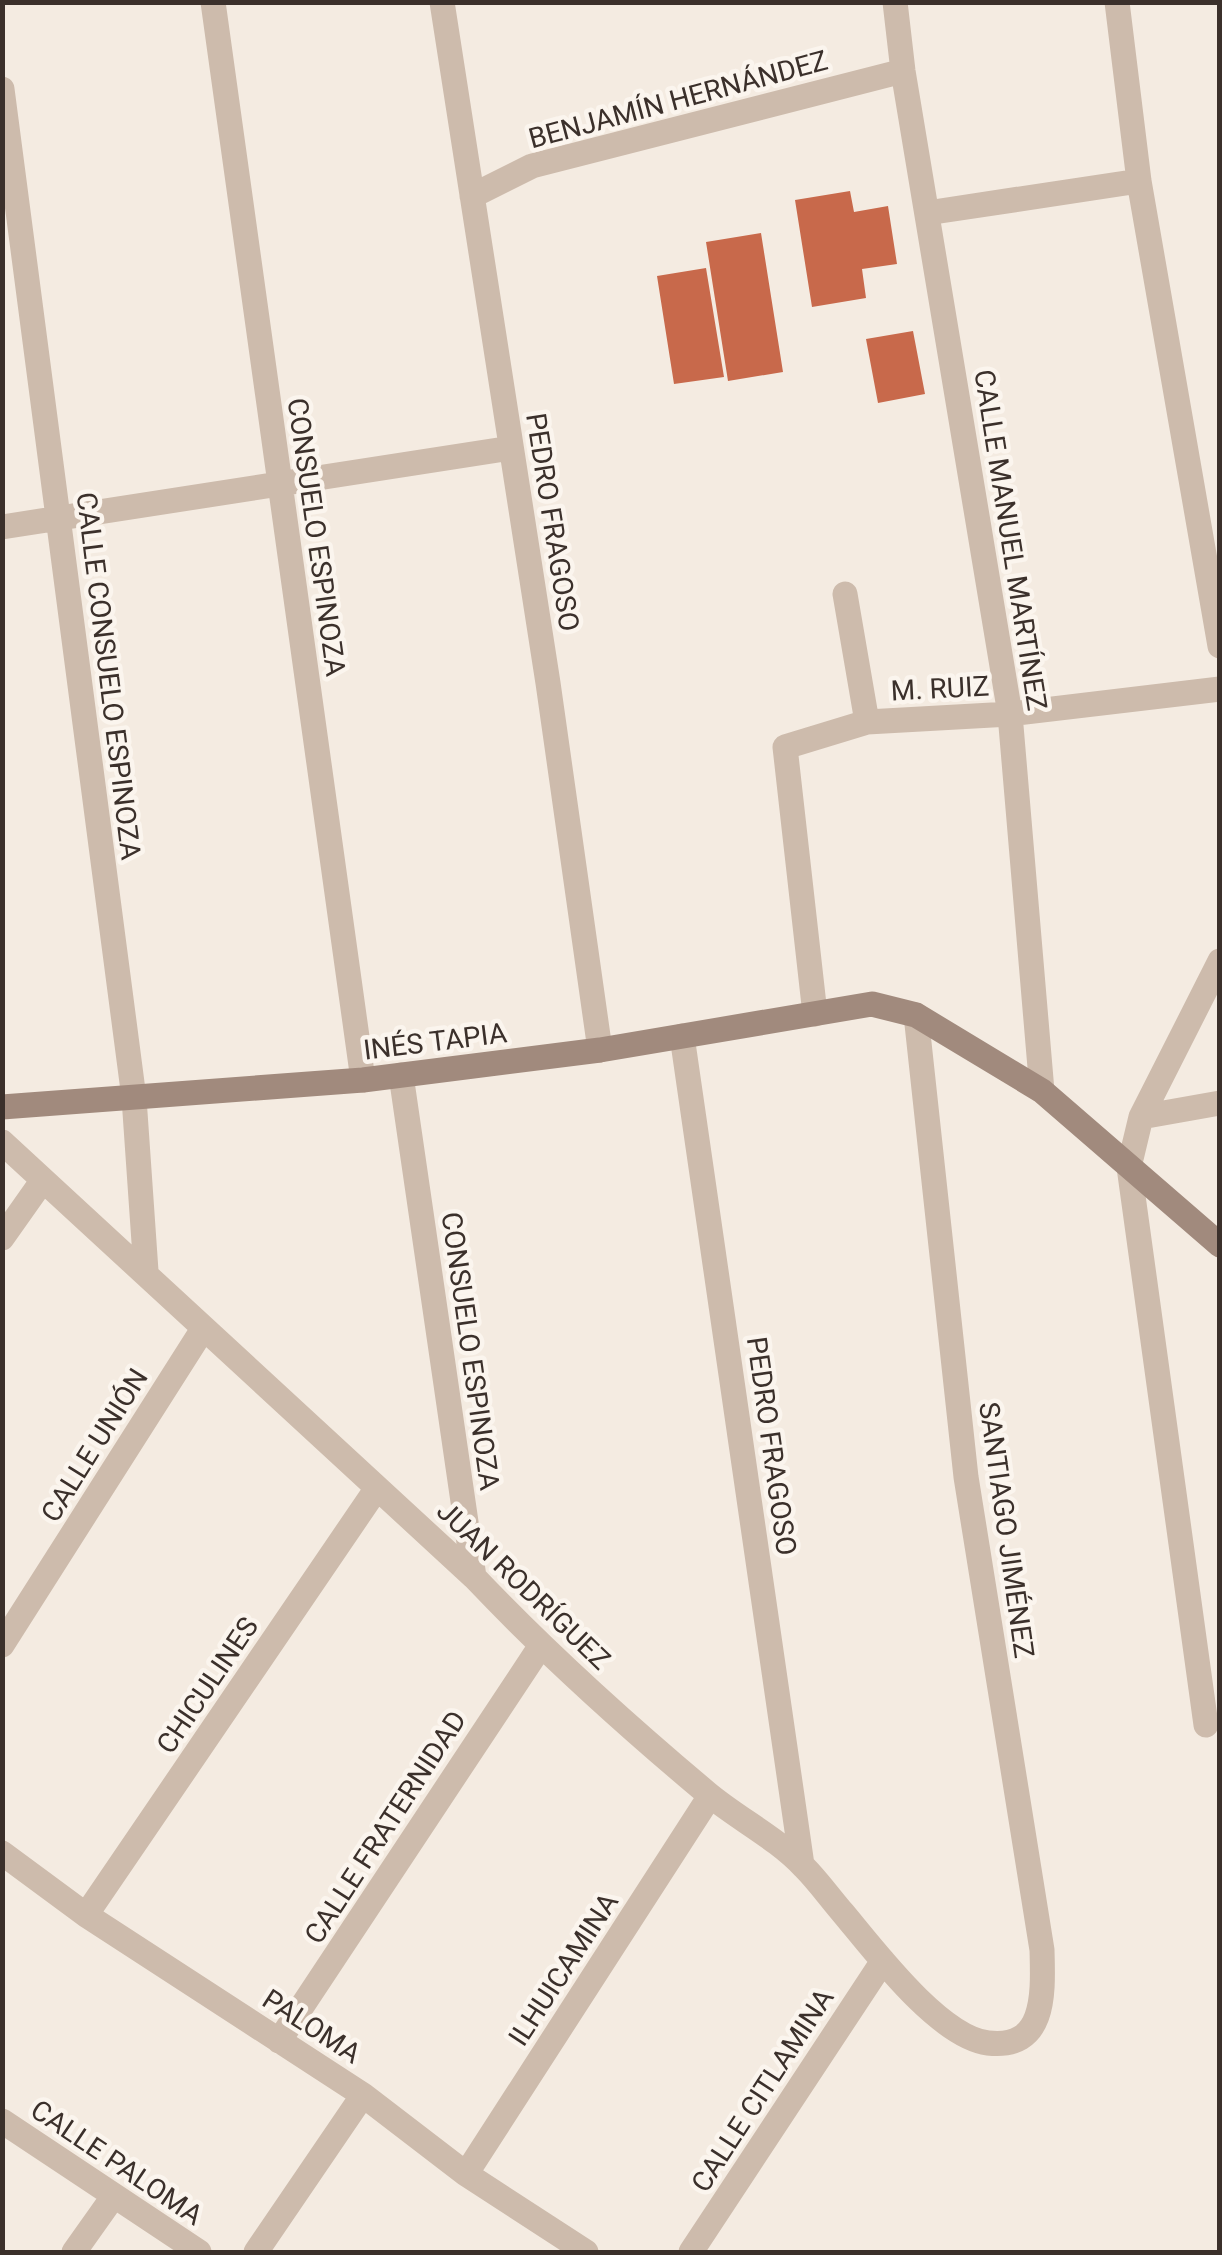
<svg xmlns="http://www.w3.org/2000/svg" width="1222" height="2255" font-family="Roboto,sans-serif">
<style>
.building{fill:#c8694b}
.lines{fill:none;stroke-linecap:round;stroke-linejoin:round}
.street{stroke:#cdbbac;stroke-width:25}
.secondary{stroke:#a18a7d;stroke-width:25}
.labels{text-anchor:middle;stroke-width:9;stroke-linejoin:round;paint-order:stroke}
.street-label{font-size:28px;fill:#3b302b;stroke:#fbf5ee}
</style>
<rect width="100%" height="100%" fill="#f4ebe1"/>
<path class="building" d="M850 191 854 212 888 206 897 264 862 269 866 298 812 307 795 200Z
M761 233 783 372 728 381 706 242Z
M706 268 724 377 674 384 657 276Z
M913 331 925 394 878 403 866 339Z"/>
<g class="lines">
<path class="street" d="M213 2 363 1080
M442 2 548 683 600 1050
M895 2 903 71 1010 714 1042 1091
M1117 2 1139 181 1220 646
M2 89 134 1098 146 1271
M472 196 532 166 903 71
M927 213 1139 181
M2 527 511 448
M845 594 867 722
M815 1014 785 747 867 722 1010 714 1220 689
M682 1036 802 1865
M401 1075 474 1577
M1141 1117 1220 1103
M2 1142 474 1577C547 1654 626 1725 707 1793 738 1819 777 1838 804 1867 818 1881 830 1898 843 1913 874 1950 939 2037 988 2043 1047 2050 1043 1991 1042 1950L966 1477 916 1015
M2 1238 43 1180
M2 1645 203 1329
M1206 1725 1129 1167 1141 1117 1220 961
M2 1853 86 1915 363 2095 466 2174 586 2252
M86 1915 377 1488
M279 2041 540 1647
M2 2121 199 2252
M466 2174 710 1796
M74 2252 113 2197
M256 2252 363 2095
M691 2252 883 1961"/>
<path class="secondary" d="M2 1107 363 1080 600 1050 872 1004 916 1015 1042 1091 1220 1245"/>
</g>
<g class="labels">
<g class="street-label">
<text transform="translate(678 99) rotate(-15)" y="10">BENJAMÍN HERNÁNDEZ</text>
<text transform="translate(553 522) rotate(81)" y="10">PEDRO FRAGOSO</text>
<text transform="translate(317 537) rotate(82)" y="10">CONSUELO ESPINOZA</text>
<text transform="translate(1011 540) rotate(81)" y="10">CALLE MANUEL MARTÍNEZ</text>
<text transform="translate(109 676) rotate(83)" y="10">CALLE CONSUELO ESPINOZA</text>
<text transform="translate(940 688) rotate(-3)" y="10">M. RUIZ</text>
<text transform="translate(435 1041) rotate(-7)" y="10">INÉS TAPIA</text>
<text transform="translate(471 1351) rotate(82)" y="10">CONSUELO ESPINOZA</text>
<text transform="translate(94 1445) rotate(-58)" y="10">CALLE UNIÓN</text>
<text transform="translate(772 1446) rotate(82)" y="10">PEDRO FRAGOSO</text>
<text transform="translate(1007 1530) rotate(82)" y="10">SANTIAGO JIMÉNEZ</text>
<text transform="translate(524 1585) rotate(44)" y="10">JUAN RODRÍGUEZ</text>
<text transform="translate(207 1685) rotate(-56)" y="10">CHICULINES</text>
<text transform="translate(385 1827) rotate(-57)" y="10">CALLE FRATERNIDAD</text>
<text transform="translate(563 1969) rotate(-57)" y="10">ILHUICAMINA</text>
<text transform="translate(312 2026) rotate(33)" y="10">PALOMA</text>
<text transform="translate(762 2090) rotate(-57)" y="10">CALLE CITLAMINA</text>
<text transform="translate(117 2162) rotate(34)" y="10">CALLE PALOMA</text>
</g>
</g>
<rect width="1222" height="2255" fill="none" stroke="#3b302b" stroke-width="10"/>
</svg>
